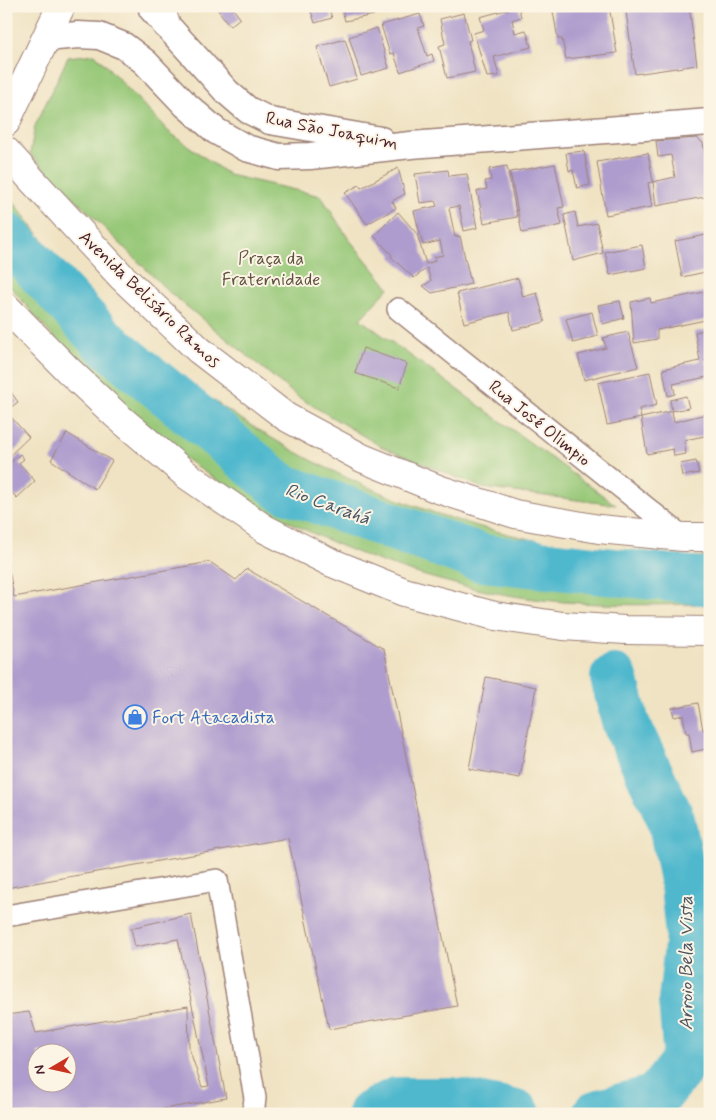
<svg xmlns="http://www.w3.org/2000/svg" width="716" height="1120" font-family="Mynerve,sans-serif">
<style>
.green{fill:#97c878;stroke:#707452}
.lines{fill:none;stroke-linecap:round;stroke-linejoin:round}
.river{stroke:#50b8cd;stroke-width:48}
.building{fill:#ae9cce;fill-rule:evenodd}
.minor-casing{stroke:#9d8177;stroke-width:24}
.tertiary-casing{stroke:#9d8177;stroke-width:29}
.secondary-casing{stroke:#9d8177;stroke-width:30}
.primary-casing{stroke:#9d8177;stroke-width:30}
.minor{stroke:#fff;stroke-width:21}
.tertiary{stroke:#fff;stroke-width:26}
.secondary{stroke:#fff;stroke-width:28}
.primary{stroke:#fff;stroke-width:28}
.labels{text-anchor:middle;stroke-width:4;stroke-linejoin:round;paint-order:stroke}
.street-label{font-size:18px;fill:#4a1f2b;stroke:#fcf5e5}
.park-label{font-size:18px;fill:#615242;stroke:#fcf5e5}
.shop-label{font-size:18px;fill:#366cbe;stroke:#fcf5e5;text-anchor:start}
.water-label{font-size:19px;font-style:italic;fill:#4c5564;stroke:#fcf5e5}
</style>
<rect width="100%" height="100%" fill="#fcf5e5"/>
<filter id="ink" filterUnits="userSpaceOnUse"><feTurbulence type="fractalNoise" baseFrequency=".02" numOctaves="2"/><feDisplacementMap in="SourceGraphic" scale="10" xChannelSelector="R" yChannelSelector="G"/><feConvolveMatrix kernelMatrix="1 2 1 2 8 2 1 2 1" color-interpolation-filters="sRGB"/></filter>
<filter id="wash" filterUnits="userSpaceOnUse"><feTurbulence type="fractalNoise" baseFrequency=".0096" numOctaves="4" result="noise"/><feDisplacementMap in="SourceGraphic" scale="20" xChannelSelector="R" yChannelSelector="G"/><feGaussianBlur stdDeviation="1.12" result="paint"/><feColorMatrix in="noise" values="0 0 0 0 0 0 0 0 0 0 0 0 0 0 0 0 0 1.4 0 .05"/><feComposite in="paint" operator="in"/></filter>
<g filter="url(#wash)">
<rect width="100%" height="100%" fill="#f0e3c3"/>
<path class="green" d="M95 54 169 132 229 175 321 196 348 238 389 288 360 319 616 505 483 488 382 447 298 397 169 292 30 154 35 126 68 57Z
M6 192C39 237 74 279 114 318 247 447 426 532 611 552 643 556 677 557 710 557V604C654 605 599 606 543 600 395 583 243 514 131 415 119 404 108 391 97 380 81 364 63 348 48 331 34 315 20 298 6 281Z"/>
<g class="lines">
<path class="river" d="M6 235 103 340 281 487 482 558 710 582
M371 1114 396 1101H451L517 1114
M596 1114 656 1098 687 1059 682 1000 689 936 684 885 671 819 626 724 614 678"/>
</g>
<g id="blocks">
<path class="building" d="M223 6H231L240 18 230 26 218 10Z
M315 6H328L332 18 315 23 310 8Z
M341 6H372L374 15 345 21Z
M509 6H518L521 17 512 20 515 33 526 30 531 47 494 57 499 76 487 77 474 33 484 30 480 17 509 9Z
M552 6H609L617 53 566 59 562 39H558Z
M623 6H650V7L624 11Z
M670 6H689L697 65 635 74 626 12Z
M464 13 471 40 468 41 475 72 447 78 439 46 445 44 440 19Z
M420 14 424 26 418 28 427 56 432 54 434 61 400 72 394 53 390 54 381 25Z
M377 28 389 68 361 76 349 37Z
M345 39 357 79 329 87 317 47Z
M697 138 703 143 710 181V196L656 206 653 182 675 177 671 155 658 157 656 141Z
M584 151 590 185 577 188 573 170 569 171 566 153Z
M648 153 653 182 648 183 652 207 606 215 597 162Z
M555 164 564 207 558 208 562 225 522 233 510 172Z
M507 166 517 217 484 223 477 191 487 189 485 181 491 180 489 169Z
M398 168 405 194 392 201 396 208 367 224 345 193 359 185 361 188Z
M448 170 449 176 467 174 477 228 464 231 459 206 449 208 455 237 460 236 471 284 432 293 423 286 431 281 427 268 414 278 391 257 392 255 374 236 398 212 417 234 426 264 435 261 434 257 443 255 440 241 423 245 414 211 437 206 435 201 420 203 415 174Z
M575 212 578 227 597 223 603 253 573 261 564 215Z
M706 235 710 253V271L682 277 675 241Z
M642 245 646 268 610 275 605 252Z
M518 278 523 297 537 293 545 322 513 330 509 312 464 323 457 293Z
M709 291 710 319 657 330V339L634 343 631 302 650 298 651 303Z
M620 301 624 318 603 324 598 305Z
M592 312 598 336 573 343 566 319Z
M710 329V359L705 360 706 364 710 363V383H708L707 377 673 384 675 394 668 396 663 369 700 361 695 332Z
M628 332 638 367 584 380 578 355 606 348 603 338Z
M363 348 407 364 399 388 355 373Z
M650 372 657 405 639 409 641 418 607 425 598 383Z
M10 391 18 402 6 411V394Z
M686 396 689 408 672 411 670 400Z
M672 411 674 422 710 413V435L684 440 686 454 674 456 673 449 647 454 641 418Z
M9 415 29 437 6 459V417Z
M67 433 112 461 95 489 51 460Z
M20 454 24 459 19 463 35 481 17 498 6 487V467Z
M696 461 699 473 682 476 680 464Z
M6 559H7L14 597 210 562 236 580 247 569 384 649 457 1006 329 1029 288 838 6 888Z
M486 677 536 687 520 778 469 769Z
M698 703 703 730 710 729V765H709L706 749 692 752 689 733H686L683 715 674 717 672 708Z
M191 914 226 1098 136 1114H6V1015L29 1012 36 1033 188 1006 189 1048 202 1087 209 1086 178 939 135 947 131 928ZM38 1052H68V1082H38Z"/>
</g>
</g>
<g filter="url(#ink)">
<use href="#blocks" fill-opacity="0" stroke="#9d8177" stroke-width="1"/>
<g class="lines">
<g class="minor-casing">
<path id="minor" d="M398 309 683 537
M6 916 217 880 255 1098 254 1107 251 1114"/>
</g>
<g class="tertiary-casing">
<path id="tertiary" d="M152 9 227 92 248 110 270 121 381 140
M46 38 78 35 99 36 124 46 145 62 186 105 216 131 246 148 279 157 310 156 411 145 710 122"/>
</g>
<g class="secondary-casing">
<path id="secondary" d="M160 6 166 25
M6 122 61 6"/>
</g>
<g class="primary-casing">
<path id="primary" d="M6 151 33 181 121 276 199 350 286 417 362 458 438 489 515 514 599 529 683 537H710
M6 307 67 369 116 415 188 476 265 529 330 562 404 592 495 616 563 626 625 630 710 631"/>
</g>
<use href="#minor" class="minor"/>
<use href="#tertiary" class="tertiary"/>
<use href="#secondary" class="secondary"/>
<use href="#primary" class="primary"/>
</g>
</g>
<defs>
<g id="shop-ring" transform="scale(1.25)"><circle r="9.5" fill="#fcf5e5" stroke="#3f7fe0" stroke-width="1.5"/><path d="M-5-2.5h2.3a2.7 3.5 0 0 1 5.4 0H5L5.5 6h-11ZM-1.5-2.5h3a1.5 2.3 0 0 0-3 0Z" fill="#3f7fe0"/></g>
</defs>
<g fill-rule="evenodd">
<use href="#shop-ring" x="135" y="717"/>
</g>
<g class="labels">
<g class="street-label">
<text transform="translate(332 130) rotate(11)" y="6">Rua São Joaquim</text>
<text transform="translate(150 299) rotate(44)" y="6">Avenida Belisário Ramos</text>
<text transform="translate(540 423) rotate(39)" y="6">Rua José Olímpio</text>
</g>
<g class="park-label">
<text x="271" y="264">Praça da<tspan x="271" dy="21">Fraternidade</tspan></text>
</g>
<g class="shop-label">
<text x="152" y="723">Fort Atacadista</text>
</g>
<g class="water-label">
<text transform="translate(328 503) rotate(20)" y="7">Rio Carahá</text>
<text transform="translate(685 963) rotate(-90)" y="7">Arroio Bela Vista</text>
</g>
</g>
<rect width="716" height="1120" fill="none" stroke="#fcf5e5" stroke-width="25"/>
<g transform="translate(52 1068) rotate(261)"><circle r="24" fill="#fcf5e5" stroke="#b59f9b"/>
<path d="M0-4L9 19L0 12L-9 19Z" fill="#c8321e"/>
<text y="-8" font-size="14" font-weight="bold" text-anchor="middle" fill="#4a1f2b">N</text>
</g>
</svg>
